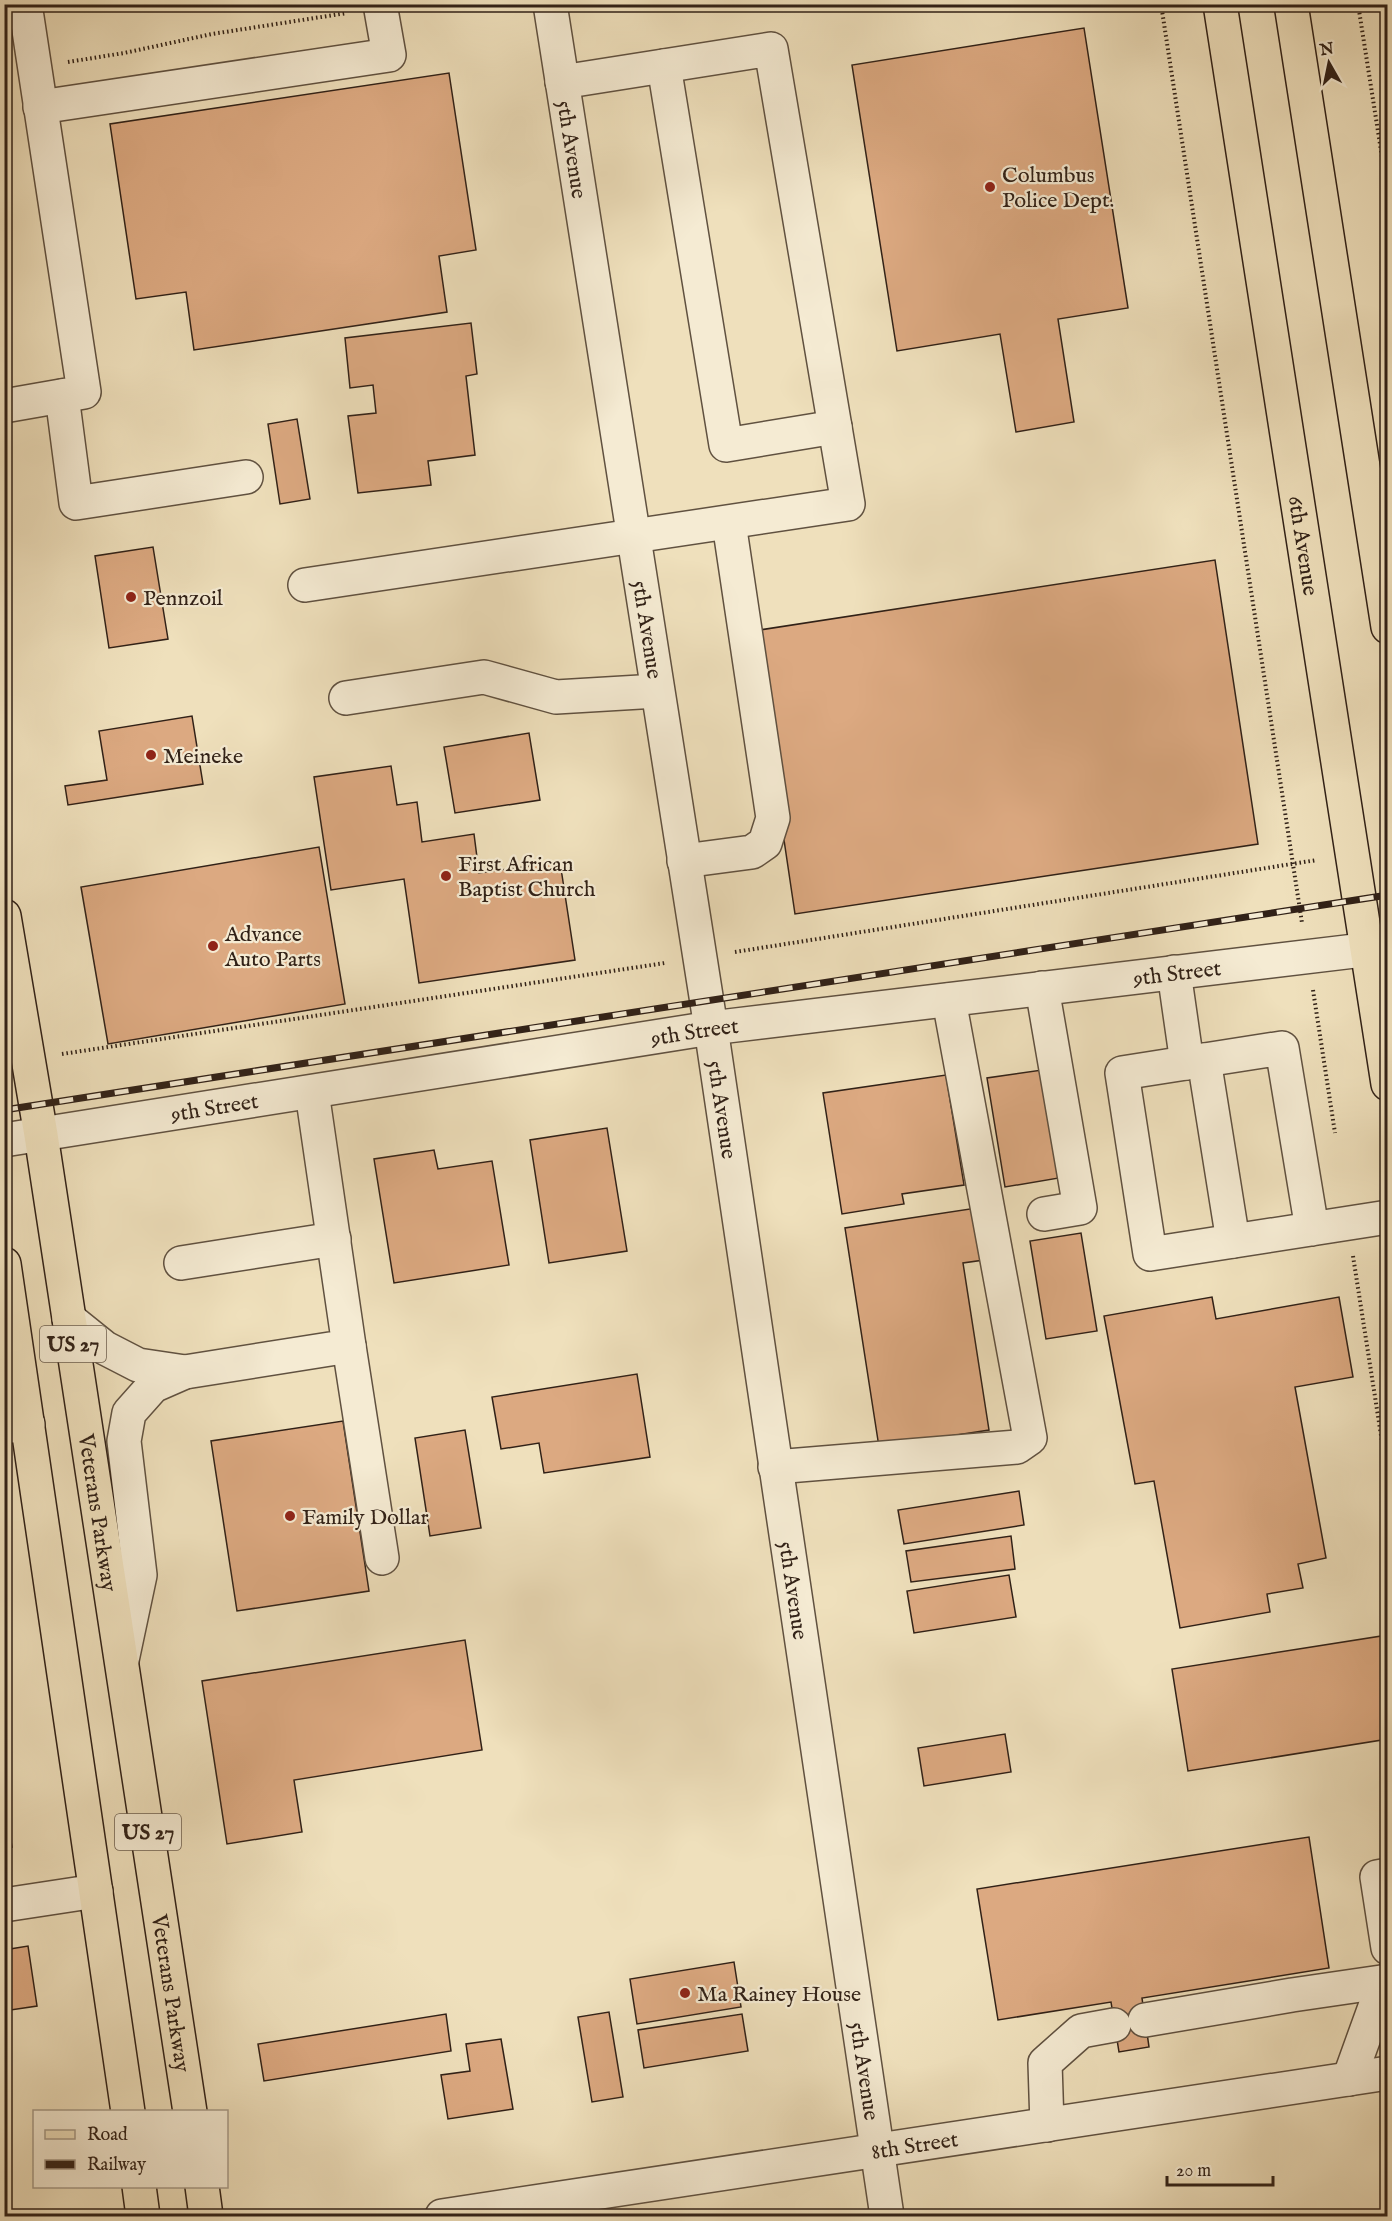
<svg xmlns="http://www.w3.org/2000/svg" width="1392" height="2221" font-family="'IM FELL English',serif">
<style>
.building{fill:#dca981;stroke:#312117;stroke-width:1.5}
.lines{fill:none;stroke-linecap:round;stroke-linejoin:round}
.minor-casing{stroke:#605140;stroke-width:36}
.major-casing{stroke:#312117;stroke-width:36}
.path{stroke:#312117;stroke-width:4;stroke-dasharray:1.5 3;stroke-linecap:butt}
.minor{stroke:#f5ebd3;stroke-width:33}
.major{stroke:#efe0bc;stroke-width:33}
.rail-casing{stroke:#312117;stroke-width:7}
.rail{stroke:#f5ebd3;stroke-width:4.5;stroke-dasharray:14;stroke-linecap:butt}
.poi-dot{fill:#8f2418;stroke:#f5ebd3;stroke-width:2}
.labels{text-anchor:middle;stroke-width:4.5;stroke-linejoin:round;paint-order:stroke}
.shield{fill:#f5ebd3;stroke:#6c5e4f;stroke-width:1.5}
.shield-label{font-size:21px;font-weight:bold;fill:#312117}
.street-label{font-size:22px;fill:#312117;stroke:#f5ebd3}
.poi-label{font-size:22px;fill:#312117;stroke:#f5ebd3;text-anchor:start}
</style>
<rect width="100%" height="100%" fill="#efe0bc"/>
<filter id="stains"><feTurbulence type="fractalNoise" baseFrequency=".00333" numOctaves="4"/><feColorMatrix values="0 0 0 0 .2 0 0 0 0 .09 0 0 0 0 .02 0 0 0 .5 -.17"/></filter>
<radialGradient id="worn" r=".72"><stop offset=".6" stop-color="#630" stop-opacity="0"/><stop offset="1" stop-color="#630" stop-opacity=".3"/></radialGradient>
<path class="building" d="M1084 28 1128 308 1058 319 1074 422 1016 432 1000 334 897 351 852 65Z
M449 73 476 250 439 256 447 312 194 350 186 292 136 299 110 124Z
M471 323 477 374 466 376 475 455 428 461 431 485 358 493 348 416 376 413 373 385 350 388 345 338Z
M297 419 310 499 280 504 268 424Z
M153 547 168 639 109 648 95 556Z
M1215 560 1258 844 795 914 753 631Z
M192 716 203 784 68 805 65 786 107 780 99 731Z
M529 733 540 800 455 813 444 747Z
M391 766 397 805 417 802 422 842 474 834 479 873 560 862 575 960 419 983 404 879 331 890 314 777Z
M319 847 345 1004 108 1044 81 887Z
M1042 1070 1059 1178 1005 1187 987 1078Z
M946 1075 964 1185 902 1194 904 1204 842 1214 823 1093Z
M607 1128 627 1251 549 1263 530 1140Z
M434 1150 438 1169 492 1161 509 1265 394 1283 374 1159Z
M983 1207 991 1259 963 1263 989 1430 879 1447 845 1228Z
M1081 1233 1097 1331 1046 1339 1030 1241Z
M1212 1297 1216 1319 1339 1297 1353 1377 1295 1387 1326 1558 1298 1564 1303 1588 1267 1594 1270 1612 1180 1628 1154 1481 1135 1484 1104 1316Z
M637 1374 650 1457 544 1473 539 1443 501 1449 492 1397Z
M343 1421 369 1591 237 1611 211 1441Z
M465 1430 481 1528 430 1536 415 1438Z
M1019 1491 1024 1525 904 1544 898 1510Z
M1011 1536 1015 1569 911 1582 906 1551Z
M1009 1575 1016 1617 914 1633 907 1591Z
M1388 1635V1739L1188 1771 1172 1669Z
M465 1640 482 1750 294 1780 302 1832 227 1844 202 1681Z
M1005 1734 1011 1772 924 1786 918 1748Z
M4 1798 12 1847 4 1848Z
M1309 1837 1329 1968 1142 1998 1149 2047 1119 2052 1111 2002 998 2020 977 1889Z
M28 1946 37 2006 4 2011V1950Z
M734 1962 741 2007 637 2024 630 1979Z
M609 2012 623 2097 592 2102 578 2017Z
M446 2014 451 2051 264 2081 258 2044Z
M742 2014 748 2051 644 2068 638 2030Z
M501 2039 513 2109 448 2119 441 2075 470 2071 466 2044Z"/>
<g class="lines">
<g class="minor-casing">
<g id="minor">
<path id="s1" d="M550 4 711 1028 887 2216"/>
<path d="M664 66 726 445 835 427"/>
<path d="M40 107 389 55 380 4"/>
<path d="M62 396 76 503 246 477"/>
<path d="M4 406 84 392 25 4"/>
<path d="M305 585 848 504 771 49 562 82"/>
<path d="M346 698 484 677 556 697 657 691"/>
<path d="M684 861 752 852 765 843 773 818 729 523"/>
<path d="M1174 972 1187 1063"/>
<path d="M1042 988 1080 1208 1044 1214"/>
<path d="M1204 1060 1233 1241"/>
<path id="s2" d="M4 1140 711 1028 1388 947"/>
<path d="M1312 1229 1282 1048 1122 1073 1150 1254 1388 1217"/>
<path d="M181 1263 334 1239"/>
<path d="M69 1319 105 1348 138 1365 185 1372"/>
<path d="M349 1346 382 1558"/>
<path d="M4 1427 28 1424"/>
<path d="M775 1467 1017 1447 1030 1438 949 1000"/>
<path d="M122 1660 140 1575 124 1441 129 1413 153 1386 185 1372 349 1346 312 1092"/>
<path d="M1388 1875 1377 1877 1388 1948"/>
<path d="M4 1905 96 1891"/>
<path d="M1145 2020 1292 1995 1388 1981"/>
<path d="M1349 2079 1384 1982"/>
<path d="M1047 2125 1045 2063 1081 2031 1114 2025"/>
<path id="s3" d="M442 2216 1388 2073"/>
</g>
</g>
<g class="major-casing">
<g id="major">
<path id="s4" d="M1220 4 1388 1084"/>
<path d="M1291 4 1388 627"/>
<path id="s5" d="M4 916 41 1135 190 2112"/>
<path d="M4 1264 128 2112"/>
<path d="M139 2186 143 2216"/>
<path d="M202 2186 206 2216"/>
</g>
</g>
<path class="path" d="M1161 4 1302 923
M1358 4 1388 195
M68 62 124 53 212 34 347 13
M735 952 1317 860
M1313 990 1335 1133
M62 1054 665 963
M1353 1256 1388 1480"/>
<use href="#minor" class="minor"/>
<use href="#major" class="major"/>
<g class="rail-casing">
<path id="rail" d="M4 1110 1388 895"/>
</g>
<use href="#rail" class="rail"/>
</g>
<g class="poi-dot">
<circle cx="990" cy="187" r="6"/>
<circle cx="131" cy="597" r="6"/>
<circle cx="151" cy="755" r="6"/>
<circle cx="446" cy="876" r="6"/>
<circle cx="213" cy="946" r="6"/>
<circle cx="290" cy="1516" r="6"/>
<circle cx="685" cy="1993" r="6"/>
</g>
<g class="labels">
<g class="shield">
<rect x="40" y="1326" width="66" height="36" rx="4.5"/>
<rect x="115" y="1814" width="66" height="36" rx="4.5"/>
</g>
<g class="shield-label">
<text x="73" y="1351">US 27</text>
<text x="148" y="1839">US 27</text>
</g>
<g class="street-label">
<text dy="8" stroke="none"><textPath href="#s1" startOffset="147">5th Avenue</textPath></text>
<text dy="8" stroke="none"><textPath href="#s4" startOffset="548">6th Avenue</textPath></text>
<text dy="8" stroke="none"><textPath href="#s1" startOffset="633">5th Avenue</textPath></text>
<text dy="8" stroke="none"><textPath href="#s2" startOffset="1185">9th Street</textPath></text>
<text dy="8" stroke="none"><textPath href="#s2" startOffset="699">9th Street</textPath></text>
<text dy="8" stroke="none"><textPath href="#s2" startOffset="213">9th Street</textPath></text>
<text dy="8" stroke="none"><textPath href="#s1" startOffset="1119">5th Avenue</textPath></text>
<text dy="8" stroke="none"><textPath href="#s5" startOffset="604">Veterans Parkway</textPath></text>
<text dy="8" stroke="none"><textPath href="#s1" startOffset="1605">5th Avenue</textPath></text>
<text dy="8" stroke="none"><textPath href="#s5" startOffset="1090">Veterans Parkway</textPath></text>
<text dy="8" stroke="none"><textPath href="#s1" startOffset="2091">5th Avenue</textPath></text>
<text dy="8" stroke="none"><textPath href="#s3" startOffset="478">8th Street</textPath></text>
</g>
<g class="poi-label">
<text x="1002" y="182">Columbus<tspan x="1002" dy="25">Police Dept.</tspan></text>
<text x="143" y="605">Pennzoil</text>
<text x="163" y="763">Meineke</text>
<text x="458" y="871">First African<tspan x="458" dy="25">Baptist Church</tspan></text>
<text x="225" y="941">Advance<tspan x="225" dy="25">Auto Parts</tspan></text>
<text x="302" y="1524">Family Dollar</text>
<text x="697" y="2001">Ma Rainey House</text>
</g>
</g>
<rect width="1392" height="2221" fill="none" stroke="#efe0bc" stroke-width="24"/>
<rect x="6" y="6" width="1380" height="2209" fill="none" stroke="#312117" stroke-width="3"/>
<rect x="12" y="12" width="1368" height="2197" fill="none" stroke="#312117" stroke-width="1.5"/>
<rect x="33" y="2110" width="195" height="78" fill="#f5ebd3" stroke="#a79a88" stroke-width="1.5"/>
<rect x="45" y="2130" width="30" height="9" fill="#efe0bc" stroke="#a79a88" stroke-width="1.5"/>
<text x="87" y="2140" font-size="18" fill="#312117">Road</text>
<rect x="45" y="2160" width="30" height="9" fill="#312117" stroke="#a79a88" stroke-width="1.5"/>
<text x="87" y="2170" font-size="18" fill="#312117">Railway</text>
<g transform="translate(1329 63) rotate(351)" stroke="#f5ebd3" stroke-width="4.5" paint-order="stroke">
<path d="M0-4.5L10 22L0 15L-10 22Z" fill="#312117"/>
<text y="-9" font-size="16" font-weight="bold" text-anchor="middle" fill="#312117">N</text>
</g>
<path d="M1167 2176v9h106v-9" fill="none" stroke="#312117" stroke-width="3"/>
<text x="1176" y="2176" font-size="18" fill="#312117" stroke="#f5ebd3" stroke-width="4.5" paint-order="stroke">20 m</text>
<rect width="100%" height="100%" filter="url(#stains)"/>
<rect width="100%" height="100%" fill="url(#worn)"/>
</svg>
